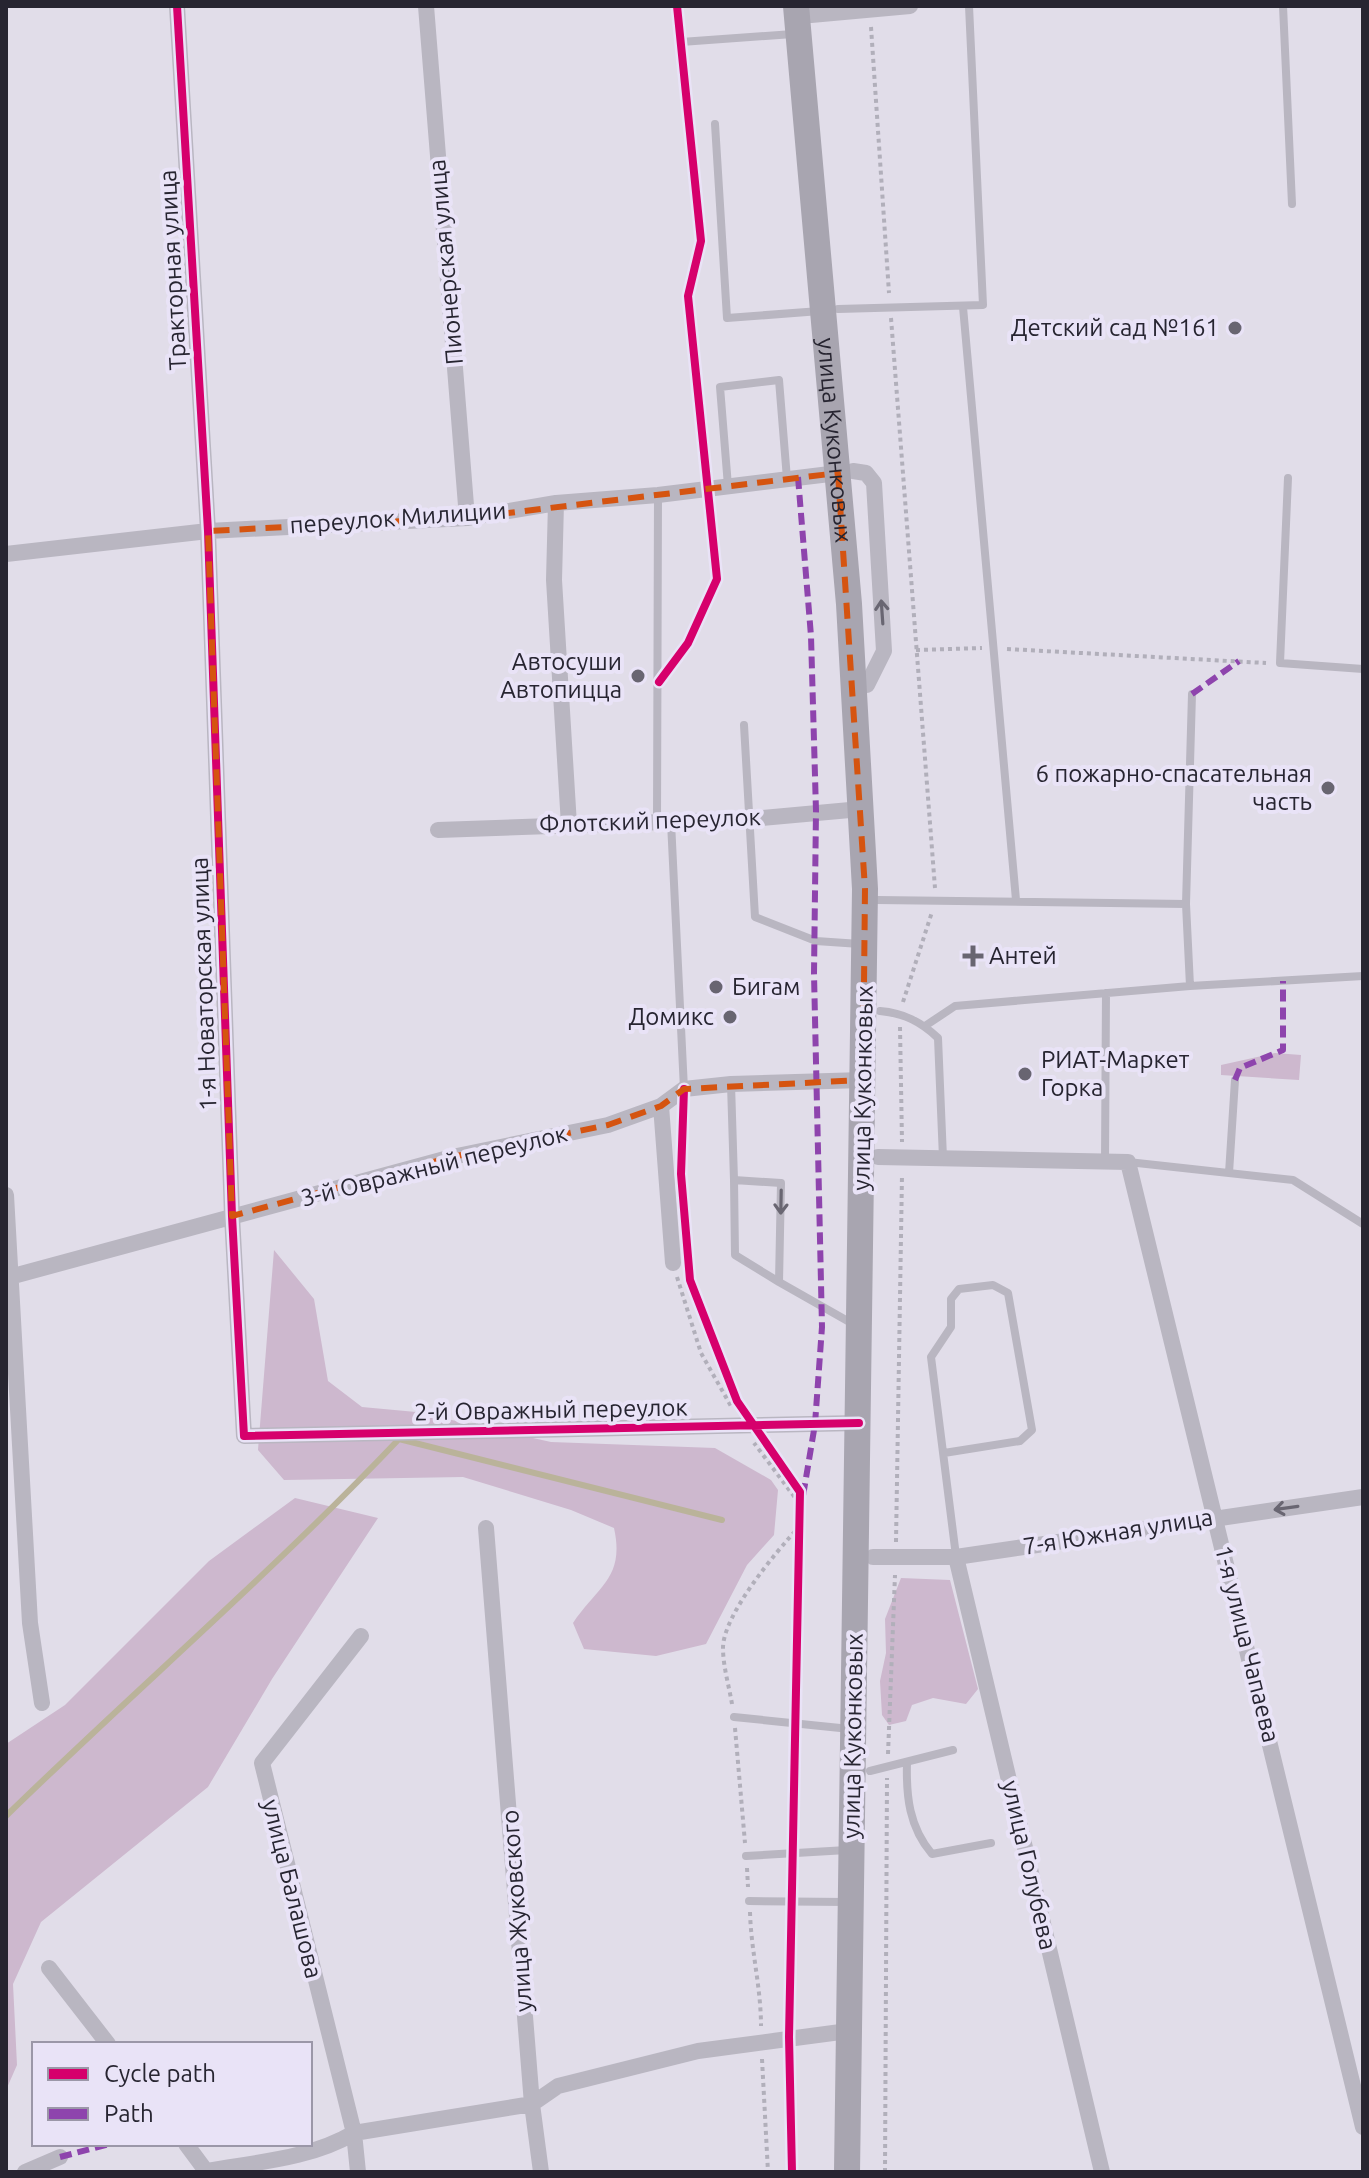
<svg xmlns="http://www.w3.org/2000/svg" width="1369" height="2178" font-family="Ubuntu,sans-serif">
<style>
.green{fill:#cdb8ce}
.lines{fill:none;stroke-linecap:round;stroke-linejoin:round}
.stream{stroke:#bab39a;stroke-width:6}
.path{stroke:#b1afba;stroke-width:4;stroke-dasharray:4 4;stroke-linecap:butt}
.lane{stroke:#b9b6c1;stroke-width:8}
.street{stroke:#b9b6c1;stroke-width:16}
.primary{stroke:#a8a5b0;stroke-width:26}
.quiet{stroke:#8e44ad;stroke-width:6;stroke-dasharray:12 6;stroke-linecap:butt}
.cycleway-casing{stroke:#e9e3f7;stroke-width:13}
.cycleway{stroke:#d6006c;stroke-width:8}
.oneway{stroke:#696672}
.marked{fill:none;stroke:#d55410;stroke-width:6;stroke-dasharray:16 10;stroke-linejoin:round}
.poi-dot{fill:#686571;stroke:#e9e3f7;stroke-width:3}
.labels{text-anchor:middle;stroke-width:8;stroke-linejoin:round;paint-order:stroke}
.street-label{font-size:24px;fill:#272531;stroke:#e9e3f7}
.poi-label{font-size:24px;fill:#272531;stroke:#e9e3f7;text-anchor:end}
</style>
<rect width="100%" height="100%" fill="#e1dde9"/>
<path class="green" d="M1275 1053 1301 1055 1299 1080 1221 1075V1065Z
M274 1250 314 1299 328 1381 362 1407 416 1412 551 1442 715 1448 771 1480 778 1490 774 1535 747 1565 706 1644 656 1656 584 1649 573 1623C598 1586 625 1578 614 1528L571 1510 463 1477 284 1480 258 1450Z
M295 1498 378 1518 272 1679 208 1787 41 1922 13 1984 17 2065 6 2090V1744L65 1705 209 1561Z
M901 1578 950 1580 978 1689 966 1704 933 1698 912 1705 906 1721 889 1725 882 1715 880 1681 886 1653 885 1619Z"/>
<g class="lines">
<path class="stream" d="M6 1816C136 1689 274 1571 399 1439L722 1520"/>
<path class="path" d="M871 27 889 293
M891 318 935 888
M1007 649 1266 663
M916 650 982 648
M903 1002 932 912
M900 1027 902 1142
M677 1277 701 1353 732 1408
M896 1542 902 1175
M732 1704C729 1686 723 1666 723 1648 723 1615 776 1552 798 1528L796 1499 754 1443
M735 1728 745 1843
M888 1754 895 1575
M747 1868 748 1887
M750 1912C751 1951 761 1987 761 2026
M762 2059 768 2172
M885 2172 887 1778"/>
<path class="lane" d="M1283 6 1292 204
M681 42 793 34
M715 124 727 318 820 311
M963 307 1016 900
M838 309 983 305 969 6
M1288 478 1280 663 1363 669
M728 486 720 387 779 380 787 479
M1192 694 1186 904 1190 986 1363 976
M744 725 755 917 816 941 860 944
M657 822 658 495
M671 822 684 1089
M877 900 1186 904
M880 1011C904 1013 921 1022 938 1038L943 1158
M925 1026 955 1006 1190 986
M731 1084 734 1180 781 1183 779 1282 853 1324
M1105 1161 1106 993
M1128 1162 1293 1180 1363 1224
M1229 1173 1235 1080
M734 1180 735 1255 779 1282
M944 1453 1020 1441 1032 1430 1008 1293 993 1285 959 1289 951 1299V1327L931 1357 956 1556
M734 1717 850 1729
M907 1762C906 1796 909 1827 932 1854L991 1843
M870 1771 953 1750
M746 1856 847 1850
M749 1901 846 1902"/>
<path class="street" d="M177 6 208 531 232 1216 244 1436 859 1423
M426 6 467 518
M811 15 910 6
M853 471 866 473 874 483 884 651 867 685
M556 503 554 580 569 825
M6 554 208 531 467 518 556 503 658 495 838 473
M438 830 750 819 861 809
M661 1106 673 1263
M878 1157 1128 1162 1363 2127
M6 1195 30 1623 42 1703
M6 1278 452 1157 608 1125 661 1106 684 1089 731 1084 863 1080
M486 1528 532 2104 541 2172
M873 1557H956L1363 1497
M956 1557 1102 2172
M49 1968 108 2044
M186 2144 206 2171C256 2162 310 2159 354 2133L532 2104 558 2086 698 2051 848 2031
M25 2172 60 2157
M358 2172 354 2133 262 1763 361 1636"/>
<path class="primary" id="s1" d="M796 6 849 604 865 889 847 2172"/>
<path class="quiet" d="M798 477 811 636 816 811 814 974 822 1327 815 1424 803 1496
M1192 694 1239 661
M1235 1080 1240 1068 1283 1050V981
M60 2157 110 2144"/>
<g class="cycleway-casing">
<path id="cycleway" d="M177 6 208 531 232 1216 244 1436 859 1423
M659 682 688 643 717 579 688 296 701 241 677 6
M684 1089 681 1174 690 1280 737 1401 800 1492 789 2037 792 2172"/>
</g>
<use href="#cycleway" class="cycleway"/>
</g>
<defs><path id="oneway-shaft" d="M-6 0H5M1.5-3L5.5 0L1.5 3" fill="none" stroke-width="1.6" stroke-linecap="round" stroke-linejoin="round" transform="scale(2)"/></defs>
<g class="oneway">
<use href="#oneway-shaft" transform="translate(882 612) rotate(-94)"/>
<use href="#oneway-shaft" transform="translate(781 1202) rotate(91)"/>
<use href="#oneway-shaft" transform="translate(1286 1508) rotate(172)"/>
</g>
<path class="marked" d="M838 473 865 889 863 1080 684 1089 661 1106 608 1125 452 1157 232 1216 208 531 467 518Z"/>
<g class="poi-dot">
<circle cx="1235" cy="328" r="8"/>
<circle cx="638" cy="676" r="8"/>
<circle cx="1328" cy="788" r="8"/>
<path d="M969 944h8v8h8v8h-8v8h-8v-8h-8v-8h8z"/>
<circle cx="716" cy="987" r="8"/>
<circle cx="730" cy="1017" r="8"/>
<circle cx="1025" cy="1074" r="8"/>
</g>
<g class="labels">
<g class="street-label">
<text transform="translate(446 262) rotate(-95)" y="8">Пионерская улица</text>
<text transform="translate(173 270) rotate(-93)" y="8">Тракторная улица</text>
<text dy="8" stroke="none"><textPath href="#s1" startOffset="436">улица Куконковых</textPath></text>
<text transform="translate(398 518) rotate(-4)" y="8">переулок Милиции</text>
<text transform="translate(650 821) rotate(-2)" y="8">Флотский переулок</text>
<text transform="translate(204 984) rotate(-92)" y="8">1-я Новаторская улица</text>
<text transform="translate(863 1088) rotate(-89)" y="8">улица Куконковых</text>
<text transform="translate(434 1166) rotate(-14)" y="8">3-й Овражный переулок</text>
<text transform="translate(551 1410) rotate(-1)" y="8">2-й Овражный переулок</text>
<text transform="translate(1118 1532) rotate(-9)" y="8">7-я Южная улица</text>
<text transform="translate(1247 1644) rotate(76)" y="8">1-я улица Чапаева</text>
<text transform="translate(853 1736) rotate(-89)" y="8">улица Куконковых</text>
<text transform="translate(1029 1865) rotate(77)" y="8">улица Голубева</text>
<text transform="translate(292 1889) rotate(76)" y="8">улица Балашова</text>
<text transform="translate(517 1911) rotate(-94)" y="8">улица Жуковского</text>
</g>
<g class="poi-label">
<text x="1219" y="336">Детский сад №161</text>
<text x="622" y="670">Автосуши<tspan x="622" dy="28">Автопицца</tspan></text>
<text x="1312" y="782">6 пожарно-спасательная<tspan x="1312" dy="28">часть</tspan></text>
<text x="989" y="964" text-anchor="start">Антей</text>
<text x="732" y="995" text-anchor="start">Бигам</text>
<text x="714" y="1025">Домикс</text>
<text x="1041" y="1068" text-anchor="start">РИАТ-Маркет<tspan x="1041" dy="28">Горка</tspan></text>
</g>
</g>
<rect width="1369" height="2178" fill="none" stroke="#272531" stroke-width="16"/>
<rect x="32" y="2042" width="280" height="104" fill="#e9e3f7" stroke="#9b97a8" stroke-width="2"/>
<rect x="48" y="2068" width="40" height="12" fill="#d6006c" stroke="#9b97a8" stroke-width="2"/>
<text x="104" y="2082" font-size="24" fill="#272531">Cycle path</text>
<rect x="48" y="2108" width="40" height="12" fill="#8e44ad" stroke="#9b97a8" stroke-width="2"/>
<text x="104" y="2122" font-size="24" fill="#272531">Path</text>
</svg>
